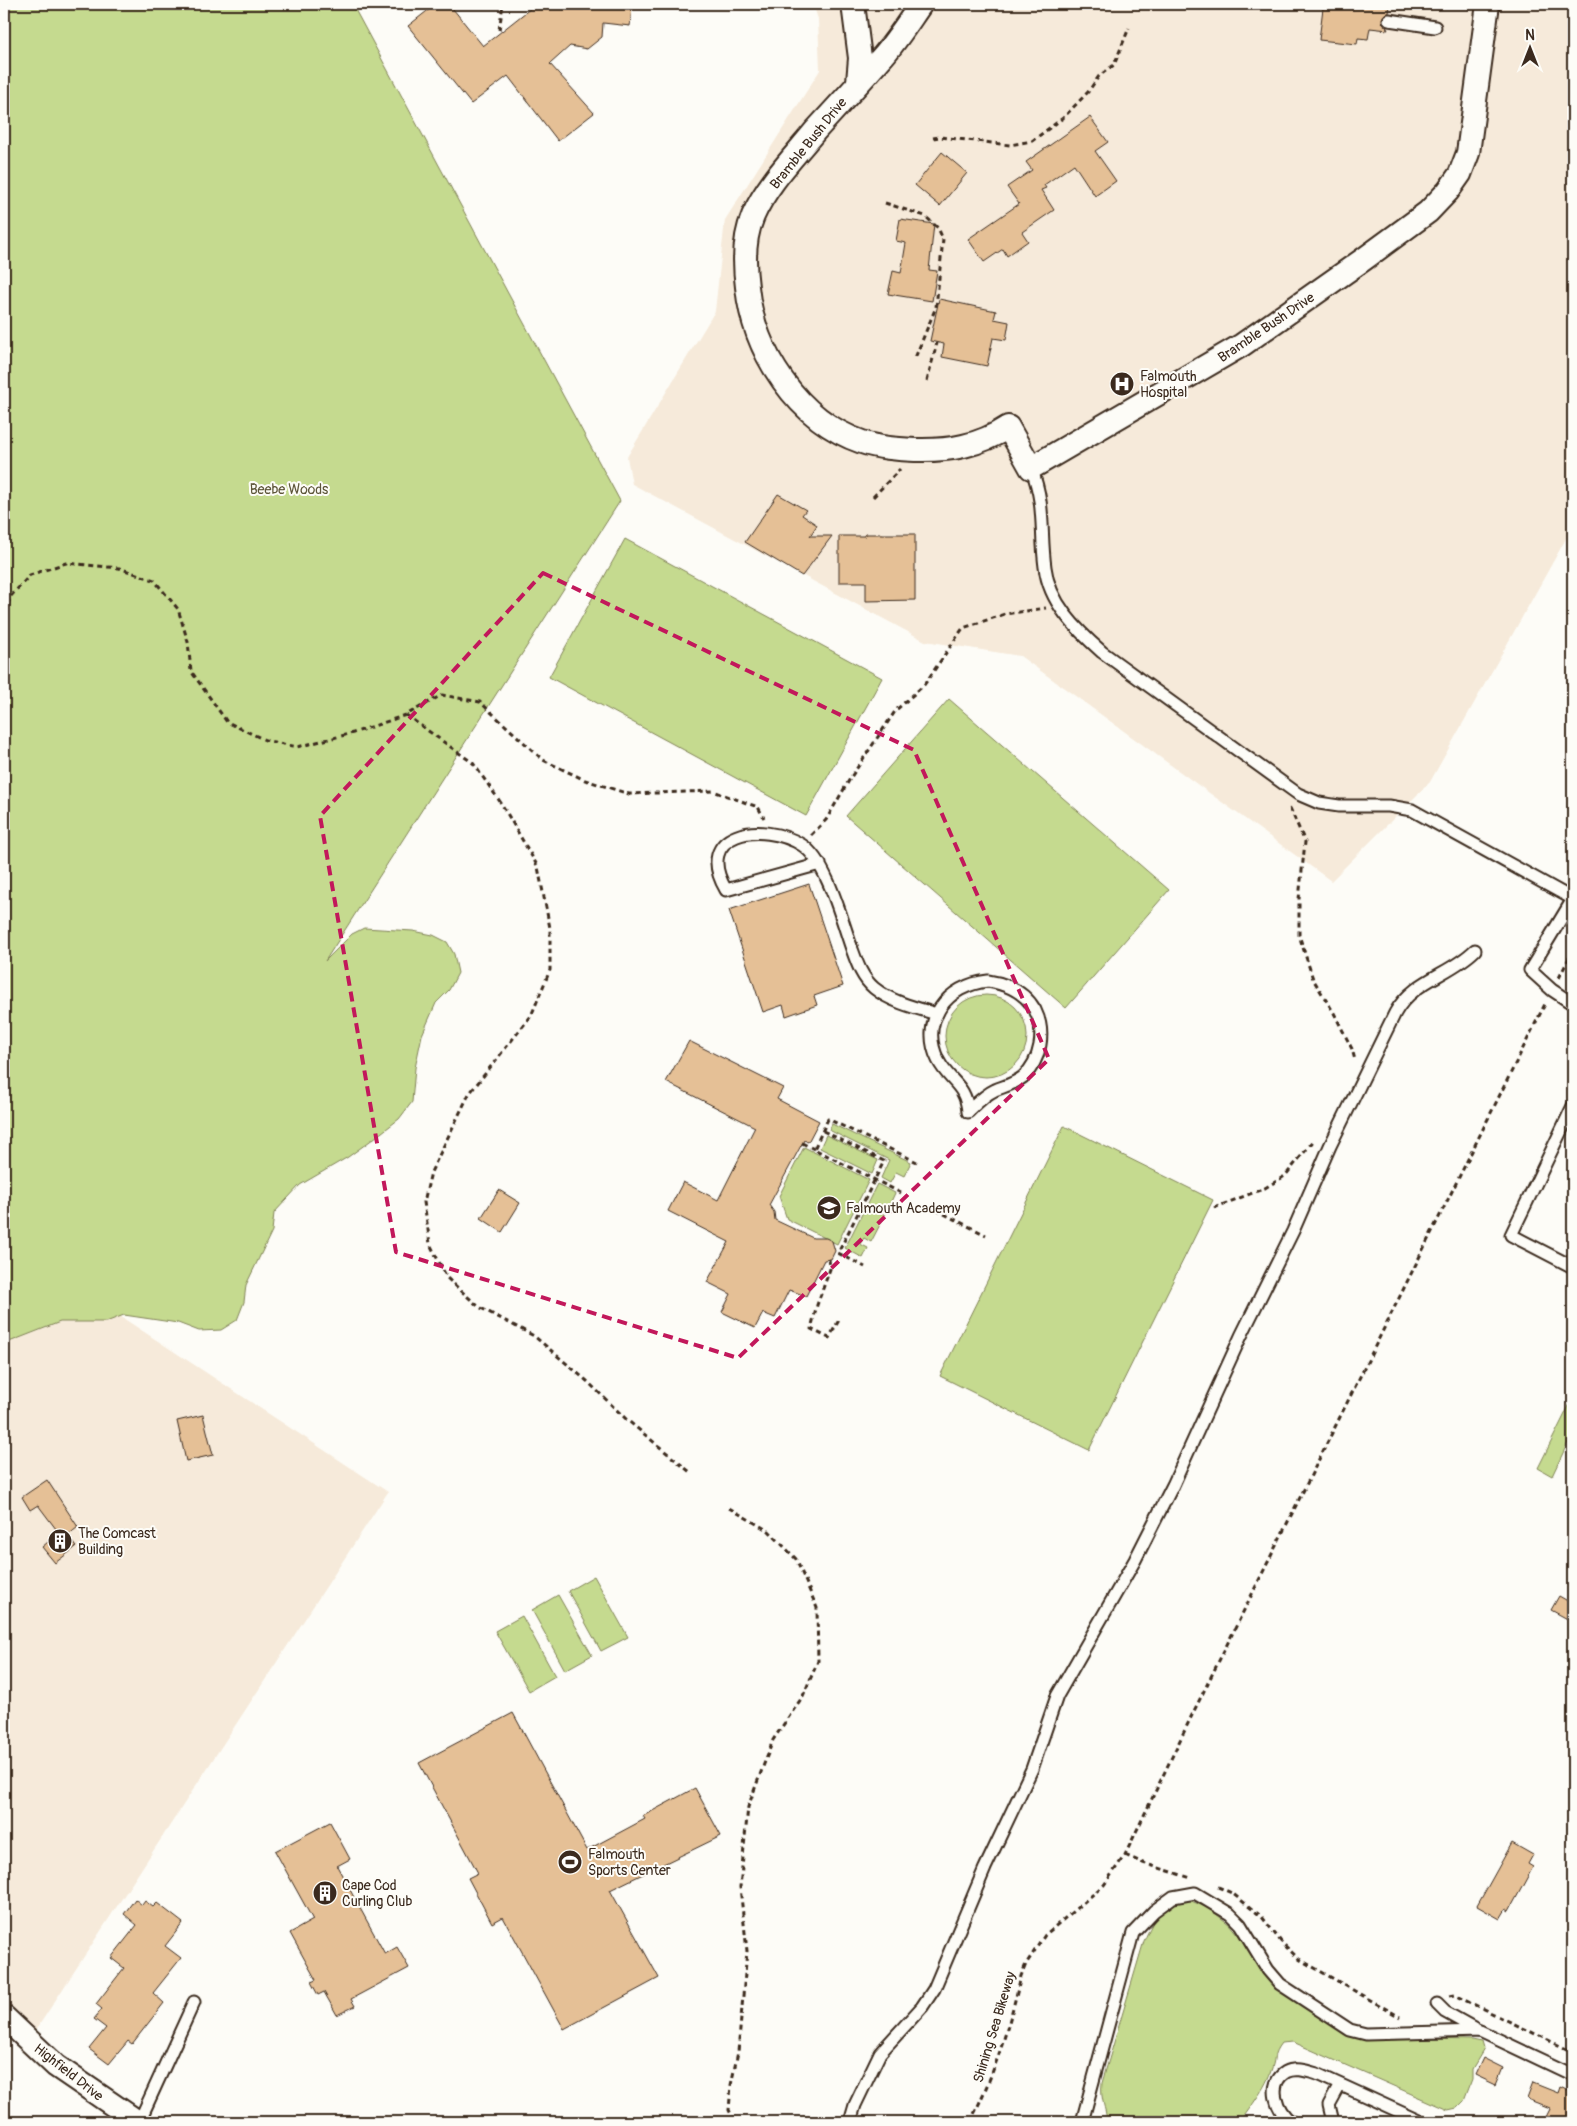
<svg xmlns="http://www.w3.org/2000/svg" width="1577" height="2126" viewBox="0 0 1577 2126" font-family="Pangolin,sans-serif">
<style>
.built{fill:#f6eada}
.green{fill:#c5da8f;stroke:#808256}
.building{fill:#e5c096;stroke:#3b2a1e}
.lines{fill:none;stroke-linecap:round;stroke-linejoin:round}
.lane-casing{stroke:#3b2a1e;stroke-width:15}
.street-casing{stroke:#3b2a1e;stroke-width:26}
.path{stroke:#3b2a1e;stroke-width:3;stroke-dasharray:5 4;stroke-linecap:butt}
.lane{stroke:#fdfcf7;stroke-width:11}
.street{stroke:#fdfcf7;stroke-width:22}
.marked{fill:none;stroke:#c2185b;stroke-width:4;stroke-dasharray:10 6;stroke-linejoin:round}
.labels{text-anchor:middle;stroke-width:4;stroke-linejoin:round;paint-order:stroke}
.street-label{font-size:14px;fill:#3b2a1e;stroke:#fdfcf7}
.poi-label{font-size:14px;fill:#3b2a1e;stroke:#fdfcf7;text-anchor:start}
.park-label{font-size:14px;fill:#5e563a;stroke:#fdfcf7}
</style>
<rect width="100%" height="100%" fill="#fdfcf7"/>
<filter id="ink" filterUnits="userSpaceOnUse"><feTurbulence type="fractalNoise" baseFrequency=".02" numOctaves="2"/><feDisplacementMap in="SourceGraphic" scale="10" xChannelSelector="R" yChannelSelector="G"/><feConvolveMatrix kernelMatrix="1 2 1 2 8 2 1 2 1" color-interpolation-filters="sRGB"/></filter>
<g filter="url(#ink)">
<g class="built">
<path d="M813 4H1573V526L1430 782 1331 881 1020 656 925 641 632 484 627 457 715 311 725 220 820 70 818 19Z"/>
<path d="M103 1305 388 1492 34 2033 4 2006V1344Z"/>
</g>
<g class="green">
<path d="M4 4H352L620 501 325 961 352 934 364 928 413 931 433 935 447 942 454 954 458 973 449 990 436 1003 422 1035 415 1068 412 1102 399 1119 377 1136 348 1157 300 1185 274 1213 272 1231 246 1285 244 1302 237 1320 221 1330 199 1331 178 1323 124 1315 106 1322H60L4 1344Z"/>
<path d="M625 539 882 678 806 816 549 677Z"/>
<path d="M949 699 1169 890 1066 1008 846 816Z"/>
<circle cx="986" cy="1036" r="41"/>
<path d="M832 1124 911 1162 904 1176 896 1172 890 1183 881 1178 889 1160 829 1130Z"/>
<path d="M1064 1126 1213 1200 1089 1450 940 1376Z"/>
<path d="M826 1135 878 1160 872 1174 820 1148Z"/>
<path d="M804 1147 869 1180 837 1244 787 1219 779 1196Z"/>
<path d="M877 1184 895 1193 888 1208 881 1205 878 1211 885 1215 871 1242 864 1238 860 1244 868 1248 863 1258 845 1248Z"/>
<path d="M1573 1398V1432L1552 1476 1538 1468Z"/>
<path d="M594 1576 628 1637 601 1651 568 1591Z"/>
<path d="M558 1595 592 1655 565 1670 532 1610Z"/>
<path d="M522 1616 555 1676 529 1691 495 1631Z"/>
<path d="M1189 1900 1208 1908 1229 1924 1253 1953 1270 1981 1373 2038 1472 2040 1482 2042 1484 2049 1472 2069V2080L1464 2101 1457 2108 1448 2110 1293 2042 1281 2043C1272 2055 1276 2056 1272 2068 1266 2088 1251 2106 1240 2122H1107C1106 2107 1100 2100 1102 2083L1144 1941C1155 1916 1161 1905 1189 1900Z"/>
</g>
<g class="building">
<path d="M436 4H449L483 46 531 8 532 4H583L632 8 630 26 603 23 602 37 587 49 570 46 550 64 594 113 558 141 508 76 471 104 408 26Z"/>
<path d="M1330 4H1390L1389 13 1384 15 1382 19 1388 30 1370 28 1368 39 1358 38 1357 44 1319 40 1323 8 1329 9Z"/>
<path d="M1090 117 1108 142 1095 151 1116 181 1095 196 1074 164 1044 185 1046 188 1041 190 1054 210 1022 232 1028 241 1007 256 1003 249 984 262 968 239 1019 204 1007 187 1032 170 1026 162Z"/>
<path d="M942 152 967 173 940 206 915 185Z"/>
<path d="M900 219 934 224 929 270 937 271 932 301 888 294 893 271 901 273 906 243 896 241Z"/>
<path d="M939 299 996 311 994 319 1009 322 1006 340 993 338 987 366 942 357 944 344 930 341Z"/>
<path d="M778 494 806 510 802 515 817 525 810 536H832L802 576 745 542Z"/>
<path d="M865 534H915V600L866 601V582H839V536H865Z"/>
<path d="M809 884 843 986 814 996 817 1005 786 1016 783 1005 763 1012 729 910Z"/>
<path d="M689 1041 783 1088 777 1099 819 1121 808 1142 804 1140 769 1205 774 1212 775 1220 813 1238H826L832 1241 835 1251 831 1259 824 1260 806 1296 789 1290 775 1318 763 1313 755 1328 722 1312 731 1294 707 1282 729 1242 668 1211 683 1182 718 1200 755 1127 666 1082Z"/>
<path d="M499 1190 520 1203 502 1232 481 1218Z"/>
<path d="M203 1415 213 1455 186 1461 177 1421Z"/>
<path d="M47 1480 78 1527 67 1536 76 1547 55 1563 42 1547 59 1533 38 1505 30 1510 22 1497Z"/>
<path d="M1559 1596 1573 1604V1622L1551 1610Z"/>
<path d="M513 1713 587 1850 645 1819 643 1816 695 1788 721 1836 610 1890 659 1978 564 2029 503 1917 492 1923 468 1878 478 1873 419 1763Z"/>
<path d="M330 1822 350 1859 337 1866 385 1954 397 1947 409 1968 351 1999 355 2006 337 2015 324 1992 318 1995 311 1982 316 1980 290 1933 313 1920 275 1851Z"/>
<path d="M1512 1843 1533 1855 1528 1864 1533 1867 1509 1911 1506 1909 1500 1919 1477 1906Z"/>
<path d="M135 1899 142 1905 145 1901 153 1907 157 1903 183 1923 165 1946 181 1958 153 1993 164 2003 132 2044 128 2041 109 2064 89 2049 106 2028 94 2019 102 2009 96 2004 124 1968 111 1958 137 1925 124 1914Z"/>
<path d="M1483 2058 1503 2068 1496 2085 1475 2075Z"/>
<path d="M1533 2083 1558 2093 1560 2087 1573 2093V2122H1560L1546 2116 1550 2108 1527 2099Z"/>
</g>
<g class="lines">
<defs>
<g id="lane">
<path d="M1389 20 1435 27"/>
<path d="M1031 468C1046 505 1040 531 1045 567 1049 603 1077 630 1102 652L1298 794 1319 803 1339 806H1389L1412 810 1573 899 1530 970 1552 990 1573 1004"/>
<path d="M820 864 726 890C692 832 762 820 802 845 827 861 842 921 852 949 857 963 862 978 874 988 891 1002 916 1008 937 1014"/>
<path d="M988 981C1007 984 1025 992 1035 1010 1046 1032 1041 1060 1023 1077 1014 1084 1005 1086 995 1090 984 1095 976 1104 968 1112 966 1084 949 1082 938 1060 919 1021 947 985 988 981Z"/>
<path d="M1573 1106 1511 1235 1573 1267"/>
<path d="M1437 2004 1445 2012 1479 2031"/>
<path d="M139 2122 194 2002"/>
<path d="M850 2122 855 2105 880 2053 922 2007 934 1989 985 1868 1032 1769 1057 1696 1135 1560 1173 1485 1241 1336 1293 1231 1330 1146 1395 1013C1413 980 1450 975 1475 950"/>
<path d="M1082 2122 1133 1933 1154 1911 1173 1897 1195 1893 1230 1914 1240 1924 1268 1970 1280 1984 1350 2030 1366 2034 1480 2031 1573 2075"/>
<path d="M1291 2122C1277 2111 1266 2084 1286 2072 1295 2067 1307 2071 1317 2074L1422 2122"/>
<path d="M1333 2122 1329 2105 1340 2085"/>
</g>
<g id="street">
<path d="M853 4 860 58 858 82"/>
<path d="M921 4C909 21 897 40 883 56 861 81 838 106 815 131 793 158 767 184 753 216 744 237 744 265 747 287 754 353 798 420 862 442 879 448 897 449 915 450 949 451 979 446 1008 427L1031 468 1242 345 1364 259 1428 212 1448 191 1460 174 1468 153 1488 4"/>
<path d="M4 2017 56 2066 138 2122"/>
</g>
</defs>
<use href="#lane" class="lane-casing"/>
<use href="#street" class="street-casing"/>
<g class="path">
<path d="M499 30 503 4"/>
<path d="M933 138 940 137 1010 145 1032 141 1063 118 1088 92 1099 76 1114 65 1129 28"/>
<path d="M885 203 925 216 938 228 943 239 936 307 915 358"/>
<path d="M927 381 937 343"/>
<path d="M873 497 900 469"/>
<path d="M4 613 11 596 30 575 66 563 119 568 154 580 178 609 188 642 191 671 227 722 265 740 297 747 353 733 406 715 442 695 480 702 543 760 585 780 629 794 713 791 758 807 764 818"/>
<path d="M406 715 473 763 501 803 538 867 550 928V970L531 1016 469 1094 431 1172 424 1202 430 1244 447 1278 479 1307 534 1336 587 1381 626 1419 690 1472"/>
<path d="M1290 808 1305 842 1299 899V935L1313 979 1334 1013 1352 1049 1355 1060"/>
<path d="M811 835 826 820 851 777 896 710 924 685 963 628 1005 614 1046 608"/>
<path d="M1559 978 1573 950"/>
<path d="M823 1131 884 1161 838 1253 865 1267"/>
<path d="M802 1143 814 1149"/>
<path d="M901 1193 814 1149 828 1119 917 1162"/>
<path d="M1214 1208 1265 1188 1285 1176 1315 1139"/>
<path d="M936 1210 986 1235"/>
<path d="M829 1259 830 1269 817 1305 811 1329 829 1338 839 1320"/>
<path d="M729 1508 769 1531 796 1559 817 1608 818 1661 803 1696 773 1740 748 1807 740 1887 747 1951 738 2052 731 2085 729 2110 735 2122"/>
<path d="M1125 1855 1143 1863 1191 1878"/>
<path d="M1218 1887 1232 1893 1262 1917 1282 1943 1299 1959 1400 2017"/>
<path d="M1449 1996 1454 1995 1573 2052"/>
<path d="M826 2122 836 2116"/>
<path d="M970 2122C994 2076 1009 2027 1021 1976L1026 1964 1045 1935 1104 1885 1125 1855 1193 1713 1546 1002"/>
</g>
<use href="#lane" class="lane"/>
<use href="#street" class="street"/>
</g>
</g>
<path class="marked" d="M543 573 914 750 1049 1059 738 1358 396 1252 320 816Z"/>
<defs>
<symbol id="hospital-disc" viewBox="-11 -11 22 22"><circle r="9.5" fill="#3b2a1e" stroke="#fdfcf7"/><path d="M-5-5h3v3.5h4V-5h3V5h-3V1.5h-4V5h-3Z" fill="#fff"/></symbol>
<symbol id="school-disc" viewBox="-11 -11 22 22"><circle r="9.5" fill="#3b2a1e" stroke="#fdfcf7"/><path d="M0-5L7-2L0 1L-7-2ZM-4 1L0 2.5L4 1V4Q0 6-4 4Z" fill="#fff"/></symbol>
<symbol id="building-disc" viewBox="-11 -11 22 22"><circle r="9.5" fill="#3b2a1e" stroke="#fdfcf7"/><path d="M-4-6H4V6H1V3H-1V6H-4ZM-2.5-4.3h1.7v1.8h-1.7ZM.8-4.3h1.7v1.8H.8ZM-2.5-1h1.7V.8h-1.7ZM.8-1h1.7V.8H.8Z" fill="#fff"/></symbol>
<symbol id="stadium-disc" viewBox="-11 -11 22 22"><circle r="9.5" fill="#3b2a1e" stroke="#fdfcf7"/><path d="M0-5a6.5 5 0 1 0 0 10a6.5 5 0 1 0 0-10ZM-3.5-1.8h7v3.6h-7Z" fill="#fff"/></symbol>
</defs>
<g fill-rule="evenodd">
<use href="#hospital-disc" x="1108" y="370" width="28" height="28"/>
<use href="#school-disc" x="815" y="1194" width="28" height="28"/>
<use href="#building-disc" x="46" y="1527" width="28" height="28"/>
<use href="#stadium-disc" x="556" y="1848" width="28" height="28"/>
<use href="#building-disc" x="311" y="1879" width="28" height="28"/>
</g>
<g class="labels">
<g class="street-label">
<text transform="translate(808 143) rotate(-51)" y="5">Bramble Bush Drive</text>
<text transform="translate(1266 327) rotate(-34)" y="5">Bramble Bush Drive</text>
<text transform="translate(994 2027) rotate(-73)" y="5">Shining Sea Bikeway</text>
<text transform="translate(69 2072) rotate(38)" y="5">Highfield Drive</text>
</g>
<g class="poi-label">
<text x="1140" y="381">Falmouth<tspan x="1140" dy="16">Hospital</tspan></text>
<text x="846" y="1213">Falmouth Academy</text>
<text x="78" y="1538">The Comcast<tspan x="78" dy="16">Building</tspan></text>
<text x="588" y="1859">Falmouth<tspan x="588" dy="16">Sports Center</tspan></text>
<text x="342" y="1890">Cape Cod<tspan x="342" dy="16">Curling Club</tspan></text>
</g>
<g class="park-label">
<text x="289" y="494">Beebe Woods</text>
</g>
</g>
<rect width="1577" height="2126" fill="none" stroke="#fdfcf7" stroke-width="20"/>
<rect x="10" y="10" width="1557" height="2106" fill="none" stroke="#3b2a1e" stroke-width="2" filter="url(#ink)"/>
<g transform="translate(1530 48)" stroke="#fdfcf7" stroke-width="4" paint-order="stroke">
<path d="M0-4L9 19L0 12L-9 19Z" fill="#3b2a1e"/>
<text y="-8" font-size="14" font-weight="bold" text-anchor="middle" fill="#3b2a1e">N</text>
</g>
</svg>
